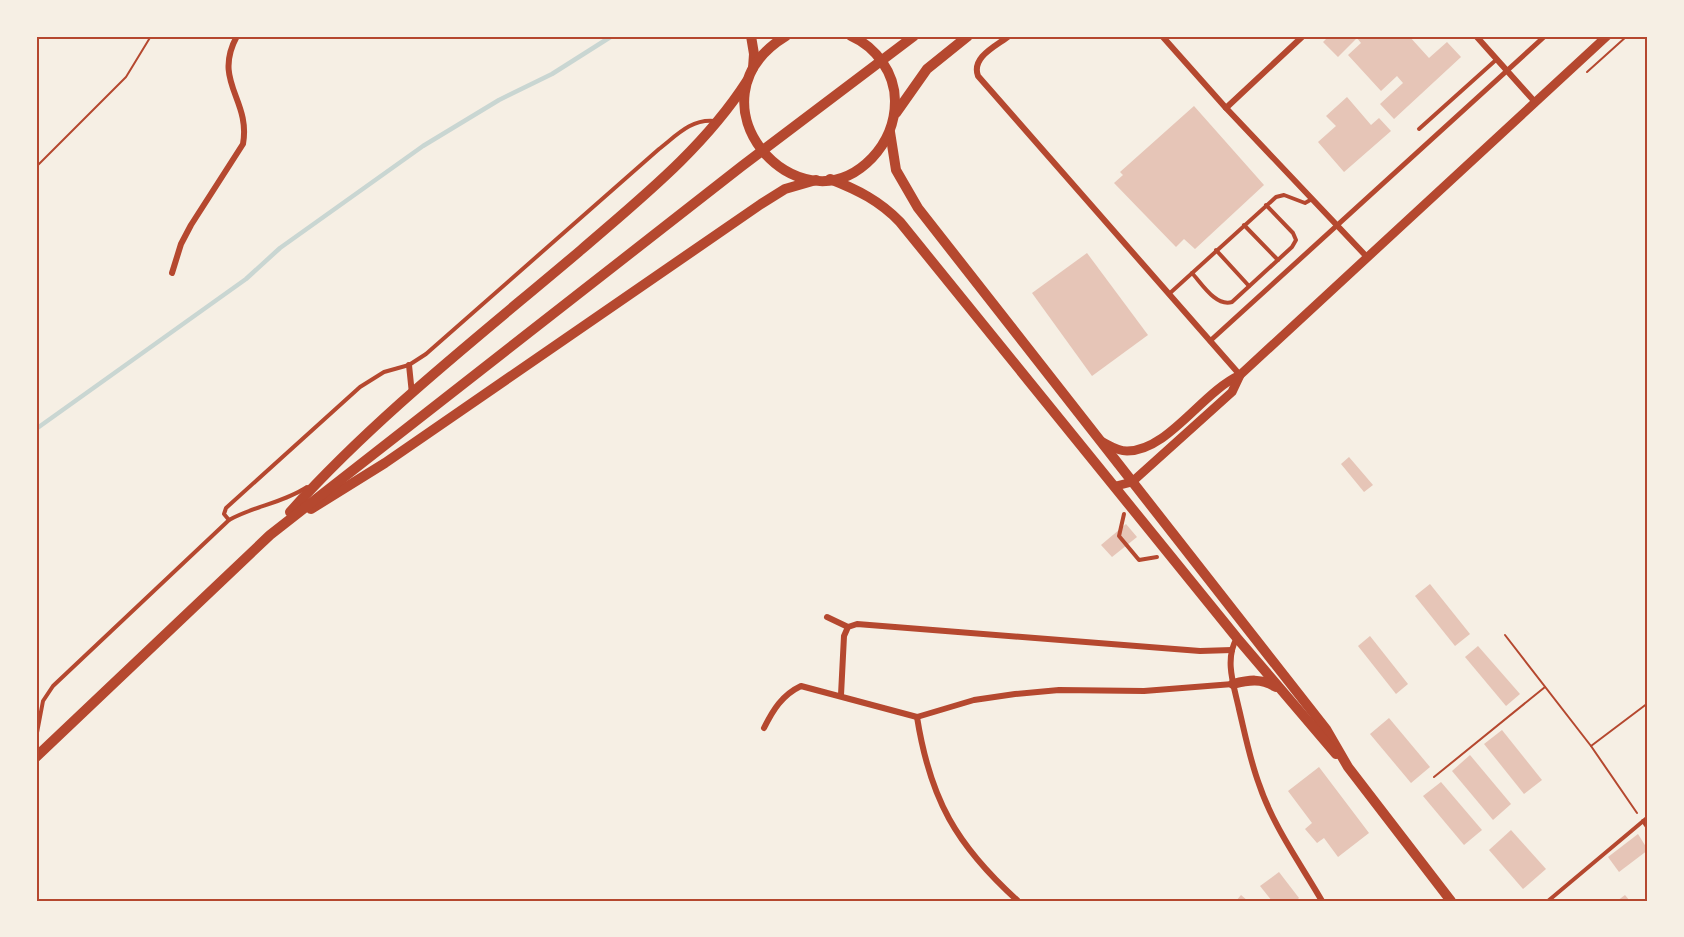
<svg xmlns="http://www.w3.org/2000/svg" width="1684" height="937" viewBox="0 0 1684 937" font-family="'PT Sans',sans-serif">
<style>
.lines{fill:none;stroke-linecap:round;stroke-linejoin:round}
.stream{stroke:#c9d6d2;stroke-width:4.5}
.building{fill:#e6c5b7}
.path{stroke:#b5482f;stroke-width:2}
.service{stroke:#b5482f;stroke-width:4}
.pedestrian{stroke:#b5482f;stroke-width:5}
.minor{stroke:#b5482f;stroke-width:6}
.tertiary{stroke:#b5482f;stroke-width:9}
.secondary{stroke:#b5482f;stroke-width:10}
.primary{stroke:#b5482f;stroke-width:10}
.neatline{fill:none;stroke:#b5482f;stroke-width:2}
</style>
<rect width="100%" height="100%" fill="#f6efe4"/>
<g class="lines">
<path class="stream" d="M36 429 246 279 280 248 423 146 499 100 552 74 612 36"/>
</g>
<g class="building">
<path d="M1329 36H1409L1429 58 1447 42 1461 57 1394 119 1380 104 1403 83 1397 76 1381 91 1348 55 1361 43 1357 38 1338 57 1323 42Z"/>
<path d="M1347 97 1371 125 1379 118 1391 131 1344 172 1318 142 1336 126 1326 116Z"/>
<path d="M1194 106 1264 185 1195 249 1184 239 1176 247 1114 183 1123 175 1120 172Z"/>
<path d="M1087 253 1148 335 1092 376 1032 293Z"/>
<path d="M1349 457 1373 485 1364 492 1341 464Z"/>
<path d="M1126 524 1137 537 1112 557 1101 545Z"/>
<path d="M1430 584 1470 634 1455 646 1415 596Z"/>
<path d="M1370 636 1408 684 1396 694 1358 646Z"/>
<path d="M1478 646 1520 694 1506 706 1465 657Z"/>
<path d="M1389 718 1430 767 1411 783 1370 734Z"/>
<path d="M1502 730 1542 780 1524 794 1484 744Z"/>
<path d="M1470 755 1511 804 1493 820 1452 771Z"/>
<path d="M1319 767 1369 833 1338 857 1324 838 1317 843 1305 829 1312 823 1288 791Z"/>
<path d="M1441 782 1482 830 1464 845 1423 796Z"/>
<path d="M1511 830 1546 869 1523 889 1489 850Z"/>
<path d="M1638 834 1648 850 1619 872 1608 857Z"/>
<path d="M1279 872 1299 898 1296 901H1272L1260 886Z"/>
<path d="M1241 895 1248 901H1236Z"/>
<path d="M1625 895 1630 901H1617Z"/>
</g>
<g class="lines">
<g class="path">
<path d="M1587 72 1627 36"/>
<path d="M36 167 126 77 151 36"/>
<path d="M1505 635 1591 746 1637 813"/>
<path d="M1591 746 1648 703"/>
<path d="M1434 777 1545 687"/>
</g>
<g class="service">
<path d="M1419 129 1497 59"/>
<path d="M1244 225 1278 260"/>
<path d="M1216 250 1249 286"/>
<path d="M1192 273C1202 284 1216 307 1232 302L1292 247 1296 240 1293 233 1266 205"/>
<path d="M1169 294 1276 197 1284 195 1305 203 1312 199"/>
<path d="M1124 514 1119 536 1139 560 1157 557"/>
<path d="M229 520 224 514 226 508 360 387 384 372 409 365 426 354 659 149C677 135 691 119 714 121"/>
<path d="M36 738 43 701 53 686 229 520C254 506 283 503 307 487"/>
<path d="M1643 821 1648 828"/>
<path d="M1548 901 1648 817"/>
</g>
<path class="pedestrian" d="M1210 341 1545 36"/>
<g class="minor">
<path d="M1009 36C996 46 971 57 978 76L1240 375"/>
<path d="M1162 36 1226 108 1367 257"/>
<path d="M1476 36 1535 102"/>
<path d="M1226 108 1303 36"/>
<path d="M172 273 181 244 191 225 243 144C251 99 212 82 237 36"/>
<path d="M409 365 412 394"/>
<path d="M827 617 848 627"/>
<path d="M1237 638C1224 659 1234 686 1239 709 1245 734 1250 760 1259 784 1273 826 1300 863 1322 901"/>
<path d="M841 695 844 636 848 627 857 624 1200 651 1232 650"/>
<path d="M917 717C930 799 956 845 1018 901"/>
<path d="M764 728C773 710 782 695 801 686L917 717 974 700 1015 694 1059 690 1144 691 1233 684"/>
</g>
<g class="tertiary">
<path d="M1101 441C1109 445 1117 451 1127 451 1168 451 1202 392 1240 375L1607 36"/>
<path d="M1116 486 1132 482 1232 392 1240 375"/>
</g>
<g class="secondary">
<path d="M751 36 754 54 753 68"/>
<path d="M890 132 896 170 918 208 1326 729 1348 767 1451 901"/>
<path d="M830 179C858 190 880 201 900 222L1237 638 1336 754"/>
<path d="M1233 684C1249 680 1261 678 1276 687"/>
</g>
<g class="primary">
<path d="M786 36C681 100 798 235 872 158 887 142 895 124 895 101 895 73 876 47 851 36"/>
<path d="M896 113 927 69 968 36"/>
<path d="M311 509 385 463 761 204 785 189 816 180"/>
<path d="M290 512C377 415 482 334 581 250 641 198 704 148 747 81"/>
<path d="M36 757 270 535 742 166 914 36"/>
</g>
</g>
<rect width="1684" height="937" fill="none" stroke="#f6efe4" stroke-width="75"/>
<rect x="38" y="38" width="1608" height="862" class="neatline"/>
</svg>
